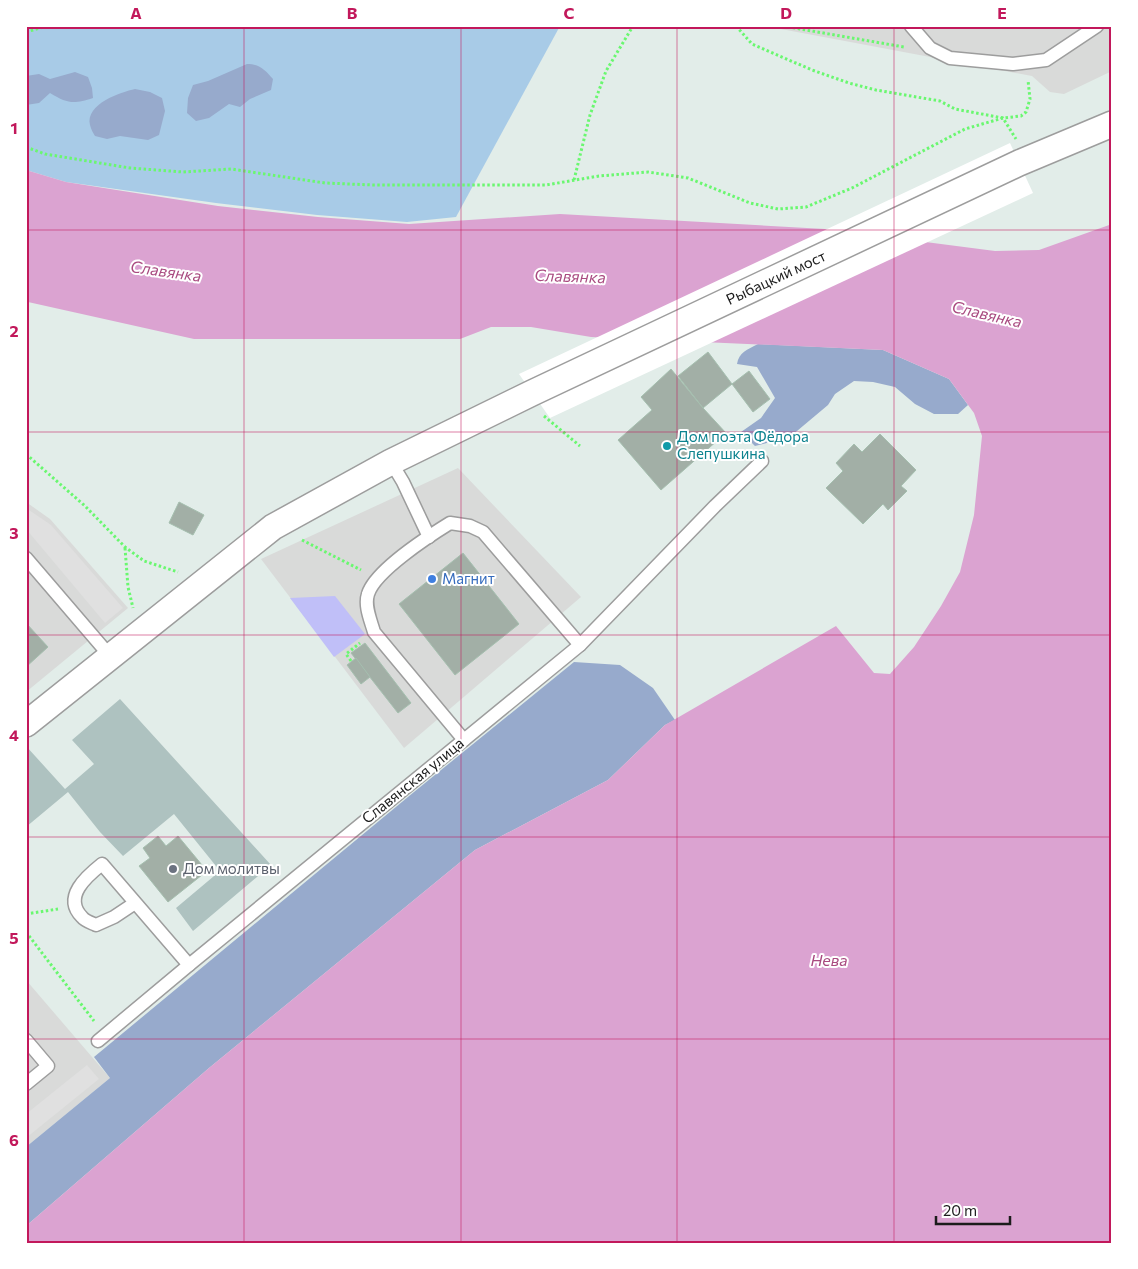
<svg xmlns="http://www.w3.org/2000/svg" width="1138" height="1269" viewBox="0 0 1138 1269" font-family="Commissioner,sans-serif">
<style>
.residential{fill:#d9dad9}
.construction{fill:#aec2c0}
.grass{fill:#a8cbe7}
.forest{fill:#97aacc}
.park{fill:#c0bff8}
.parking{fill:#e0e0e0}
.water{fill:#dba3d1}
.pier{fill:#fff}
.building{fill:#a2afa6;stroke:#a5bfaf}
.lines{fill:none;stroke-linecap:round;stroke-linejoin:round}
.service-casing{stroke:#9d9d9d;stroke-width:15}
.minor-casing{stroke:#9d9d9d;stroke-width:28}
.path{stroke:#6af770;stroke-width:3;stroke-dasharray:2.5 2.5;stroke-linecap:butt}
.service{stroke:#fff;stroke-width:12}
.minor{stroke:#fff;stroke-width:25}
.grid{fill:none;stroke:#c2185b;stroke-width:1;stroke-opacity:0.55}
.culture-dot{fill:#0f9aa8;stroke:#fff;stroke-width:2}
.shop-dot{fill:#3f7fe0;stroke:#fff;stroke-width:2}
.worship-dot{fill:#6b7280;stroke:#fff;stroke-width:2}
.labels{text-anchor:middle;stroke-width:4;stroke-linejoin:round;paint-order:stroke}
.street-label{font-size:15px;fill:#1c1c1c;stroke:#fff}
.culture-label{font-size:15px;fill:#0d838f;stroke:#fff;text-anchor:start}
.shop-label{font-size:15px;fill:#366cbe;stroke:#fff;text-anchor:start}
.worship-label{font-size:15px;fill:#5b616d;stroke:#fff;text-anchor:start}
.water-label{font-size:16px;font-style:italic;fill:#a94b80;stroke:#fff}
.neatline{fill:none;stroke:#c2185b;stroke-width:2}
.grid-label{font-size:16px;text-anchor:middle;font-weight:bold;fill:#c2185b}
</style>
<rect width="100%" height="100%" fill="#e2ede9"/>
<g class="residential">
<path d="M765 26H1112V71L1064 94 1050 92 1032 76Z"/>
<path d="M458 468 581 597 404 748 261 559Z"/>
<path d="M26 502 50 519 128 608 26 692Z"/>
<path d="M26 980 110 1078 26 1147Z"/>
</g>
<path class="construction" d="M120 699 271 865 193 931 176 908 220 871 174 814 123 856 100 832 68 792 26 827V746L65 789 94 764 72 740Z"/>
<path class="grass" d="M26 26H560L456 217 407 222 317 215 216 203 66 182 26 170Z"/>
<g class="forest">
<path d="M247 64C260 64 265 70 273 79L271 90 250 99 240 107 229 104 209 118 196 121 187 113 188 98 193 85 208 81Z"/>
<path d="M75 72 88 77 92 88 93 98C74 104 68 104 50 93L39 103 26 105V76L39 74 50 79Z"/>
<path d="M135 89 150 92 162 98 165 111 159 135 148 140 120 136 107 139 95 136C93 133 91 129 90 125 85 104 121 92 135 89Z"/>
<path d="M758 344 883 350 949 379 968 405 958 414H934L915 404 895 387 873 382 854 381 835 394 828 405 797 431 786 438 755 446 741 432 761 418 775 398 757 367 737 364C739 352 747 350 758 344Z"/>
<path d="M574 662 620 665 653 688 675 720 665 725 608 780 475 850 209 1068 26 1226V1147L110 1078 94 1057 414 792Z"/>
</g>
<path class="park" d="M335 596 365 634 334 657 290 598Z"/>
<g class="parking">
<path d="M29 510 51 525 123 608 105 623 26 529V513Z"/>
<path d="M87 1065 99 1079 26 1138V1114Z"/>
</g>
<path class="water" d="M26 170 66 182 218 206 318 217 409 224 560 214 825 229 995 251 1039 250 1112 224V1243H26V1226L209 1068 475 850 608 780 665 725 836 626 874 673 890 674 914 647 941 606 960 572 974 515 982 436 974 413 949 379 883 350 591 337 531 327H491L460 339H194L28 302 26 301Z"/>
<path class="pier" d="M1010 143 1033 193 550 418 519 374Z"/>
<g class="building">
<path d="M708 352 732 384 703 408 678 376Z"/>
<path d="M671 369 703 408 726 433 661 490 618 440 652 410 641 397Z"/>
<path d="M749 371 770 399 753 412 732 384Z"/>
<path d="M880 434 916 470 901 486 907 491 888 510 883 504 863 524 826 488 843 471 836 463 854 444 862 452Z"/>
<path d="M179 502 204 515 193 535 169 523Z"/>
<path d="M463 553 519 624 455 675 399 604Z"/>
<path d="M26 623 48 647 26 667Z"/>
<path d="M365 643 411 703 398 713 351 653Z"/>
<path d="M356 658 370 677 361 684 347 665Z"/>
<path d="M158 836 166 846 178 836 207 871 168 902 139 866 150 858 143 848Z"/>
</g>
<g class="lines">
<defs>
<g id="service">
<path d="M911 26 930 48 950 58 1013 64 1046 60 1097 26"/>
<path d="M391 462 403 482 429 537"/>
<path d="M26 558 110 656"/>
<path d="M464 740 374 632C371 621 364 606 368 594 375 571 429 536 450 523L470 526 483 532 580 645"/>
<path d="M135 903 114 917 96 925C92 923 85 921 82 917 62 897 87 876 102 864L189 965"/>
<path d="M26 1040 48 1066 26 1084"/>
<path d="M98 1041 189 965 580 645 715 506 762 461"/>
</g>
<path id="minor" d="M26 724 273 527 391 462 532 393 1019 163 1112 124"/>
</defs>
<use href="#service" class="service-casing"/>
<use href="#minor" class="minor-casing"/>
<g class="path">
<path d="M736 26 752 44 812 70 849 83 876 90 940 101 955 109 1003 118 1016 139"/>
<path d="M783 26 904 47"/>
<path d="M26 32 47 26"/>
<path d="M26 147 45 154 130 168 183 172 231 169 325 183 373 185H546L599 176 648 172 688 178 750 203 778 209 806 207 852 188 965 129 1003 118 1021 116 1026 112 1030 99 1028 80"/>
<path d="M574 180 590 115 606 71 633 26"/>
<path d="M544 416 580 446"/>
<path d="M26 454 85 506 125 547 144 561 178 572"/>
<path d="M302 540 361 570"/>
<path d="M125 548 128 587 133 608"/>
<path d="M351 661 346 654 360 643"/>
<path d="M26 914 58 909"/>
<path d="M26 932 94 1021"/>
</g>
<use href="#service" class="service"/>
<use href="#minor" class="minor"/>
</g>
<path class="grid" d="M244 26V1243M461 26V1243M677 26V1243M894 26V1243M26 230H1112M26 432H1112M26 635H1112M26 837H1112M26 1039H1112"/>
<circle class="culture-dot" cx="667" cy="446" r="5"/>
<circle class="shop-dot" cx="432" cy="579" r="5"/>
<circle class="worship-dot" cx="173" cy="869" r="5"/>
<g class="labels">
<g class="street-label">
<text transform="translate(776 278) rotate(-25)" y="5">Рыбацкий мост</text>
<text transform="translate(413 781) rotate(-39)" y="5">Славянская улица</text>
</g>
<g class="culture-label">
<text x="677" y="442">Дом поэта Фёдора<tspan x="677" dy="17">Слепушкина</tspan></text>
</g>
<g class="shop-label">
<text x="442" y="584">Магнит</text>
</g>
<g class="worship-label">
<text x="183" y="874">Дом молитвы</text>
</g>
<g class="water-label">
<text transform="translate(166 271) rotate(8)" y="6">Славянка</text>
<text transform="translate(570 276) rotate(2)" y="6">Славянка</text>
<text transform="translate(987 314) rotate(13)" y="6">Славянка</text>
<text x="829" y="966">Нева</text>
</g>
</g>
<rect width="1138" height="1269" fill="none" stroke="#ffffff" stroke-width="55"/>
<path d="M936 1216v8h74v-8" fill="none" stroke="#1c1c1c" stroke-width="2.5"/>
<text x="943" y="1216" font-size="15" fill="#1c1c1c" stroke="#ffffff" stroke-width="4" paint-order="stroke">20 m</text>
<rect x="28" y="28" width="1082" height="1214" class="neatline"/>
<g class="grid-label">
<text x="136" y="19">A</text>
<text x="352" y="19">B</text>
<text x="569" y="19">C</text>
<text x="786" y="19">D</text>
<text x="1002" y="19">E</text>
<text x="14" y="134">1</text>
<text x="14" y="337">2</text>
<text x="14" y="539">3</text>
<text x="14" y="741">4</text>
<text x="14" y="944">5</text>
<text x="14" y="1146">6</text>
</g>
</svg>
